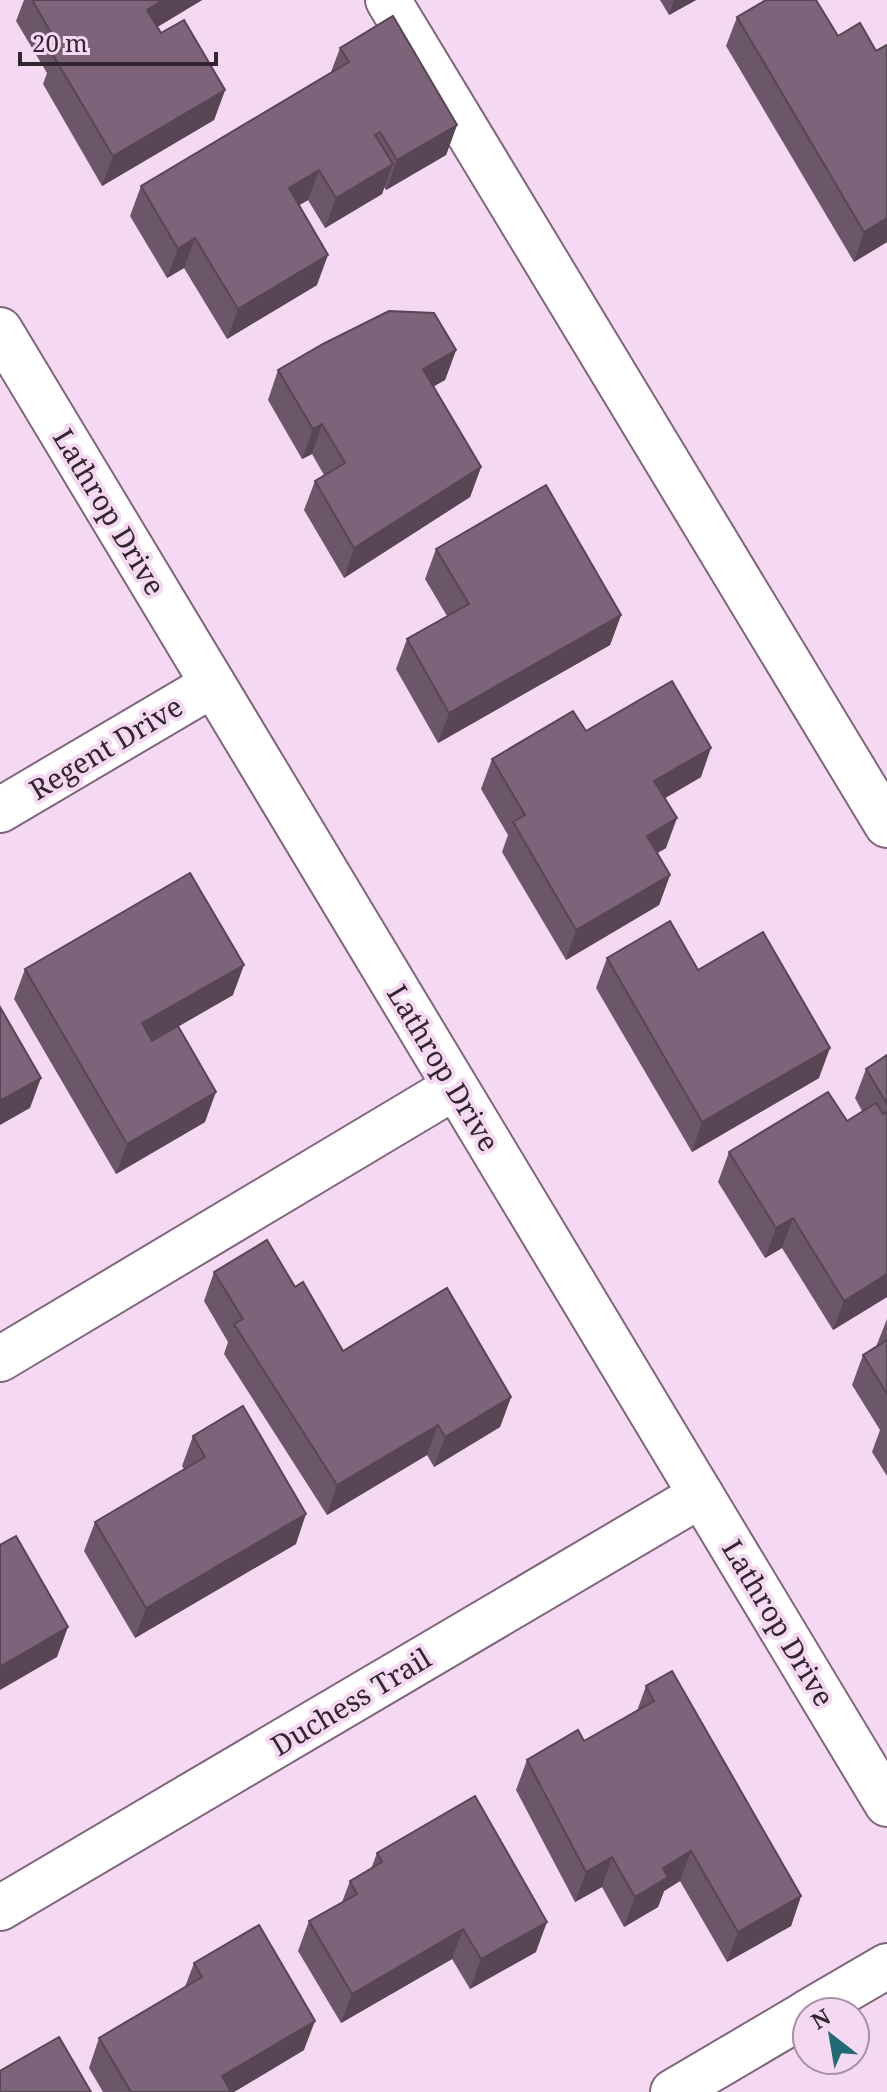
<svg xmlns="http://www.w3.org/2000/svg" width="887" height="2092" viewBox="0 0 887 2092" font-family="'Noto Serif',serif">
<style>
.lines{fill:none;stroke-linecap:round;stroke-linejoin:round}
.minor-casing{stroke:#7f667c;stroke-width:48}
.minor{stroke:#fff;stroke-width:44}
.wall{fill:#6c5669}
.shaded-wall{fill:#584655}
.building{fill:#7d647a;stroke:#584655;stroke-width:2}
.labels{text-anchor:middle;stroke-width:8;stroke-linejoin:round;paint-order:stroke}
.street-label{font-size:28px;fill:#312630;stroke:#f5d8f1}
</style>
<rect width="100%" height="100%" fill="#f5d8f1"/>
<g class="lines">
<defs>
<g id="minor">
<path d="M388 0 887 825"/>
<path d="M0 330 887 1804"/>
<path d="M0 810 212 685"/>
<path d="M0 1359 455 1087"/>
<path d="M0 1908 701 1495"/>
<path d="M808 2012 887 1966"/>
<path d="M673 2092 807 2013"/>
</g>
</defs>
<use href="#minor" class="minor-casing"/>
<use href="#minor" class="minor"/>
</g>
<g class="wall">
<path d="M24 0H202L157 27 161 33 225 90 214 120 102 186 43 84 47 73 16 21Z"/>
<path d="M660 0H696L669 15Z"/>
<path d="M737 17 887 242 854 262 726 46Z"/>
<path d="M340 48 457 125 446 155 386 190 384 187 382 194 325 228 308 200 299 205 317 285 227 339 184 268 167 278 130 216 141 186 331 72Z"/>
<path d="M456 350 445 380 433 386 481 467 470 497 344 578 304 510 315 481 324 475 312 454 302 459 268 400 278 370Z"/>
<path d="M436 549 621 615 610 645 438 743 396 669 407 639 447 616 425 579Z"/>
<path d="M586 731 701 777 665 798 666 848 657 853 670 875 659 905 566 960 502 852 508 835 481 789 492 759Z"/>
<path d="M607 958 698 970 819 1078 692 1152 596 988Z"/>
<path d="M25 969 233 995 179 1026 205 1122 116 1174 14 999Z"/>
<path d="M887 1055V1297L833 1330 782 1248 765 1258 718 1182 729 1152 847 1121 862 1111 855 1098 866 1069Z"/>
<path d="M214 1272 295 1287 343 1351 511 1397 500 1427 434 1467 427 1455 327 1515 224 1354 228 1342 204 1301Z"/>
<path d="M887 1319V1476L872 1452 880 1430 852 1385 863 1355 876 1347Z"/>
<path d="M193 1436 296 1544 135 1638 84 1551 95 1522 184 1469 182 1466Z"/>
<path d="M646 1686 801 1896 791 1926 727 1962 680 1881 664 1891 658 1907 624 1927 602 1887 575 1902 516 1790 527 1760 584 1741 637 1711Z"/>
<path d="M377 1853 536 1952 470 1989 452 1959 341 2023 298 1951 309 1921 342 1902 350 1881 371 1869Z"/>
<path d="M194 1963 304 2050 234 2092H103L89 2068 99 2038 185 1987Z"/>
</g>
<g class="shaded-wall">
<path d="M163 0H202L136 40 147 10Z"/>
<path d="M674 0H696L669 15Z"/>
<path d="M225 90 214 120 102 186 113 156Z"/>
<path d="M457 125 446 155 386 190 397 160Z"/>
<path d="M393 164 382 194 325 228 336 198Z"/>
<path d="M319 170 308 200 278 218 289 188Z"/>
<path d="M887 218V242L854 262 864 232Z"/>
<path d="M195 238 184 268 167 278 178 249Z"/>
<path d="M328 255 317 285 227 339 238 309Z"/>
<path d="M456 350 445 380 412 399 423 369Z"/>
<path d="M322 424 312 454 302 459 313 429Z"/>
<path d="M481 467 470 497 344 578 354 548Z"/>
<path d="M621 615 610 645 438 743 449 713Z"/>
<path d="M711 748 701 777 643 811 654 781Z"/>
<path d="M677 818 666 848 636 866 647 836Z"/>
<path d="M670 875 659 905 566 960 576 930Z"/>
<path d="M244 965 233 995 132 1053 142 1023Z"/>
<path d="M830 1048 819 1078 692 1152 702 1122Z"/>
<path d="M41 1078 30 1108 0 1125V1101Z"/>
<path d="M216 1092 205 1122 116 1174 127 1144Z"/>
<path d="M793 1218 782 1248 765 1258 776 1228Z"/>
<path d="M887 1274V1297L833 1330 844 1301Z"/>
<path d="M511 1397 500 1427 434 1467 445 1437Z"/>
<path d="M438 1425 427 1455 327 1515 337 1485Z"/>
<path d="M306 1514 296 1544 135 1638 146 1608Z"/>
<path d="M68 1627 57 1657 0 1690V1667Z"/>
<path d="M691 1851 680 1881 664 1891 658 1907 624 1927 635 1897 663 1868Z"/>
<path d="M612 1857 602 1887 575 1902 586 1872Z"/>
<path d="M801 1896 791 1926 727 1962 738 1932Z"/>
<path d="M547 1922 536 1952 470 1989 481 1959Z"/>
<path d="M463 1929 452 1959 341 2023 352 1994Z"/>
<path d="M315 2021 304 2050 234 2092H216L222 2076Z"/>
</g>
<g class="building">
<path d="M32 0H163L147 10 161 33 184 20 225 90 113 156 53 55 61 50Z"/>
<path d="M766 0H816L838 36 860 23 876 51 887 45V218L864 232 737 17Z"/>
<path d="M393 16 457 125 397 160 380 132 375 135 393 164 336 198 319 170 289 188 328 255 238 309 195 238 178 249 141 186 349 62 340 48Z"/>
<path d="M389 311 434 313 456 350 423 369 481 467 354 548 315 481 345 463 322 424 313 429 278 370 323 344Z"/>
<path d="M546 485 621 615 449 713 407 639 469 604 436 549Z"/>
<path d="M672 681 711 748 654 781 677 818 647 836 670 875 576 930 513 822 525 815 492 759 573 711 586 731Z"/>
<path d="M190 873 244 965 142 1023 152 1041 178 1026 216 1092 127 1144 25 969Z"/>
<path d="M670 921 698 970 763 932 830 1048 702 1122 607 958Z"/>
<path d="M0 1007 41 1078 0 1101Z"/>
<path d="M887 1055V1104L866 1069Z"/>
<path d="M828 1092 847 1121 876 1103 883 1114 887 1112V1274L844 1301 793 1218 776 1228 729 1152Z"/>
<path d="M267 1240 295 1287 303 1282 343 1351 447 1288 511 1397 445 1437 438 1425 337 1485 234 1324 243 1319 214 1272Z"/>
<path d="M887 1340V1394L863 1355Z"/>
<path d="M243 1406 306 1514 146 1608 95 1522 205 1457 193 1436Z"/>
<path d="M16 1536 68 1627 0 1667V1545Z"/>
<path d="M672 1671 801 1896 738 1932 691 1851 663 1868 668 1877 635 1897 612 1857 586 1872 527 1760 578 1730 584 1741 654 1701 646 1686Z"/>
<path d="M475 1796 547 1922 481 1959 463 1929 352 1994 309 1921 357 1894 350 1881 382 1862 377 1853Z"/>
<path d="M259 1925 315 2021 222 2076 231 2092H131L99 2038 202 1977 194 1963Z"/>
<path d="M59 2037 91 2092H0V2071Z"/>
</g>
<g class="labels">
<g class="street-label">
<text transform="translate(109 512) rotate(59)" y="10">Lathrop Drive</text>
<text transform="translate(106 748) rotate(-31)" y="10">Regent Drive</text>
<text transform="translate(443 1068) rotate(59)" y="10">Lathrop Drive</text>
<text transform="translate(778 1623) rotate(59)" y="10">Lathrop Drive</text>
<text transform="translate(351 1702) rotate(-31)" y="10">Duchess Trail</text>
</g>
</g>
<g transform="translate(831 2036) rotate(329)"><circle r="38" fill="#f5d8f1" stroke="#a791a4" stroke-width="2"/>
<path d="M0-6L14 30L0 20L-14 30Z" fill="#216b75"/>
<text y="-12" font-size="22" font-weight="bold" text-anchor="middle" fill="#312630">N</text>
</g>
<path d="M20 52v12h196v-12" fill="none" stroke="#312630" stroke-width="4"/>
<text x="32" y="52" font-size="24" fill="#312630" stroke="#f5d8f1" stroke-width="6" paint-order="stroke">20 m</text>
</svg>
